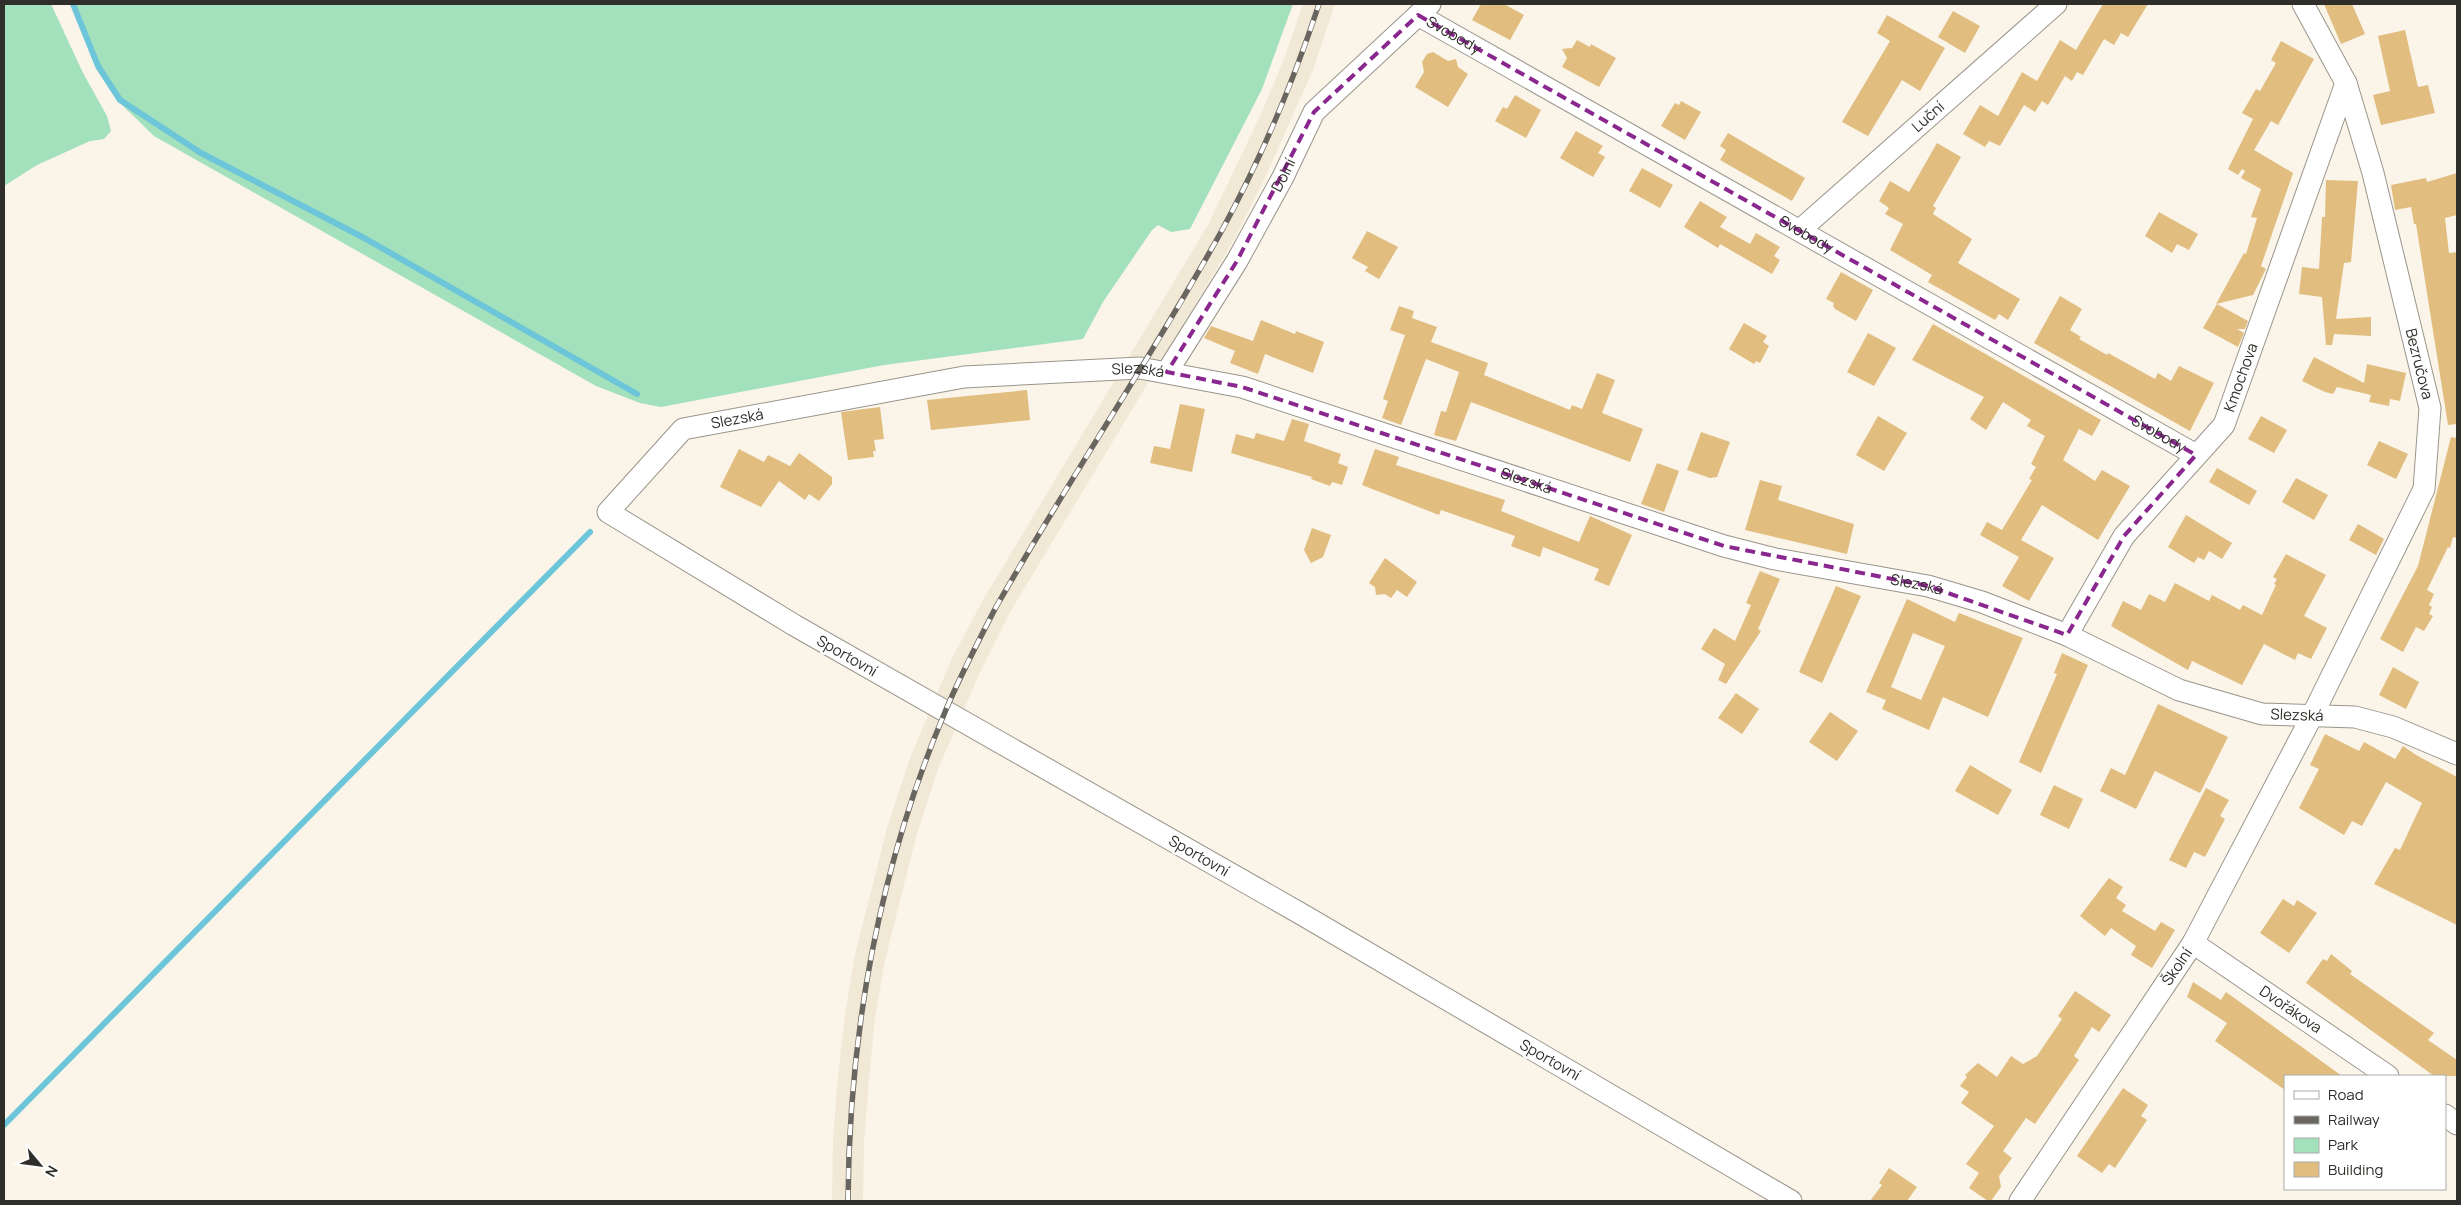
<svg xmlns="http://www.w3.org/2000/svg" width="2461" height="1205" viewBox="0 0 2461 1205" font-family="Manrope,sans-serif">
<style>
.built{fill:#f2e8d6}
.green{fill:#a3e0bc}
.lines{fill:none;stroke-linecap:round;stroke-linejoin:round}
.stream{stroke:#6cc5d9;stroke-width:6}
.building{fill:#e1be80;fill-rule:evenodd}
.minor-casing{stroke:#9a958b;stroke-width:23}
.minor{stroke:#fff;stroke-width:21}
.rail-casing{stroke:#696660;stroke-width:5.5}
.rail{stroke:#fff;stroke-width:4;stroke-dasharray:11;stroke-linecap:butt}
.marked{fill:none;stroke:#8a278f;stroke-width:4;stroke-dasharray:10 6;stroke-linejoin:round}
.labels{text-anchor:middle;stroke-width:5;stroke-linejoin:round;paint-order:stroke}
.street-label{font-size:15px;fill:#302e2a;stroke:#fff}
</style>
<rect width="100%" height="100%" fill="#faf4e9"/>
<path class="built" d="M1303 4H1335L1313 70 1264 180 1234 240 1009 614 980 672 938 769 916 837 885 960 875 1018 869 1079 864 1142 863 1201H832L833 1140 838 1076 845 1014 855 955 887 828 910 758 952 658 983 600 1208 225 1261 114 1284 59Z"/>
<g class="green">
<path d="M4 4H51L83 73 107 116 111 131 104 139 90 141 37 165 4 186Z"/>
<path d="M71 4H1293L1262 89 1190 229 1171 232 1158 225 1152 230 1103 302 1083 339 884 365 661 407 640 403 596 386 154 136 117 100 99 68Z"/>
</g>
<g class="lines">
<g class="stream">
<path d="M73 4 98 66 120 100 201 153 366 239 637 394"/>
<path d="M4 1125 590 532"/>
</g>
</g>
<g class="building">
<path d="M1481 4H1504L1524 15 1510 40 1472 20Z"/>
<path d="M2103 4H2148L2128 37 2121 33 2114 45 2104 39 2083 75 2077 72 2072 81 2065 76 2048 105 2042 101 2035 112 2024 105 2000 146 1989 141 1985 147 1963 134 1980 105 1998 116 2022 72 2037 81 2060 40 2076 50Z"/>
<path d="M2324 4H2352L2365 34 2341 44Z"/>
<path d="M1953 11 1980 26 1965 53 1938 37Z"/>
<path d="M1887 15 1945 48 1920 91 1902 80 1868 136 1842 122 1890 41 1877 33Z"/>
<path d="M2405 30 2418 87 2428 85 2435 113 2381 125 2373 95 2390 91 2378 36Z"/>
<path d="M1577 40 1590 47 1591 44 1616 58 1599 87 1562 67 1567 58 1562 49 1572 48Z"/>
<path d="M2281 41 2314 59 2278 125 2271 121 2254 150 2293 173 2261 266 2266 269 2253 295 2216 304 2244 253 2246 254 2257 218 2251 217 2261 189 2241 178 2245 171 2242 169 2238 175 2228 169 2253 119 2242 113 2256 89 2260 91 2276 63 2271 60Z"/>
<path d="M1433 52 1448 61 1456 59 1458 67 1468 74 1448 107 1415 87 1424 72 1422 62 1427 54Z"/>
<path d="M1515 95 1541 110 1526 138 1495 121 1503 107 1507 109Z"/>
<path d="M1681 101 1701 112 1685 140 1661 126 1675 103 1679 105Z"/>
<path d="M1576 131 1603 146 1598 153 1605 157 1593 177 1560 158Z"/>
<path d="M1728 133 1805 178 1792 201 1720 160 1726 150 1720 146Z"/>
<path d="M1937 143 1961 157 1933 206 1936 208 1933 214 1972 239 1958 263 2020 299 2008 320 1999 314 1995 320 1928 282 1932 275 1890 250 1903 224 1885 214 1889 208 1879 201 1890 181 1909 192Z"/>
<path d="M1642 168 1673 185 1660 208 1629 191Z"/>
<path d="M2457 173V215L2445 218 2449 253 2457 252V424L2448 425 2416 224H2414L2411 207 2395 210 2391 185 2426 178 2427 182Z"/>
<path d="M2326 180 2358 181 2351 262 2344 263 2336 319 2371 317V336L2334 334 2332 345H2326L2322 297 2299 294 2302 267 2319 269 2322 217H2325Z"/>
<path d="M1700 201 1727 217 1720 227 1750 244 1756 233 1780 247 1774 256 1780 260 1772 274 1720 244 1718 248 1684 227Z"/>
<path d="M2159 212 2198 234 2189 250 2177 244 2172 253 2145 236Z"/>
<path d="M1367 231 1398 247 1379 279 1365 271 1368 267 1352 258Z"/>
<path d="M1841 272 1873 290 1856 321 1835 309 1833 306 1834 303 1826 299Z"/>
<path d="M2060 296 2082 309 2070 330 2081 337 2079 339 2107 355 2108 353 2155 379 2158 373 2171 381 2179 366 2214 383 2190 431 2034 343Z"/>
<path d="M2217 304 2248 321 2245 329H2237L2244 333 2238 347 2203 328Z"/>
<path d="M1399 306 1414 311 1412 318 1437 327 1431 342 1488 363 1484 375 1570 410 1572 405 1582 409 1597 373 1615 380 1602 413 1643 429 1630 462 1471 402 1456 441 1434 435 1441 411 1446 412 1459 372 1426 359 1401 425 1382 418 1388 401 1383 399 1405 335 1390 330Z"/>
<path d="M1261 320 1295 334 1296 331 1324 342 1313 373 1265 354 1258 374 1230 363 1235 351 1204 338 1211 326 1253 341Z"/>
<path d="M1744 323 1767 336 1763 342 1769 346 1760 363 1756 361 1754 364 1729 349Z"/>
<path d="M1933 324 2101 420 2092 436 2079 429 2063 460 2095 481 2102 470 2130 486 2098 540 2042 505 2021 540 2054 558 2029 601 2002 586 2019 557 1980 535 1987 522 2002 530 2032 480 2029 479 2036 467 2031 464 2045 436 2027 426 2031 420 2003 402 1986 430 1970 419 1984 397 1912 360Z"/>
<path d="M1868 333 1896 348 1874 386 1847 372Z"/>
<path d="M2314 357 2364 383 2367 364 2406 373 2400 401 2390 399 2389 406 2369 402 2371 395 2337 387 2333 394 2325 392 2302 381Z"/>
<path d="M1027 390 1030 420 931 430 927 400Z"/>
<path d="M1180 404 1205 409 1192 472 1150 463 1154 446 1170 449Z"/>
<path d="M880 407 884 439 874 440 876 451H873L874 457 848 460 841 412Z"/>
<path d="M1878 416 1907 433 1884 471 1856 455Z"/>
<path d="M2261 416 2287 430 2274 453 2248 439Z"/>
<path d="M1292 419 1309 424 1304 441 1341 454 1338 463 1348 467 1342 485 1332 482 1330 486 1311 479 1312 477 1231 453 1236 434 1254 439 1256 433 1284 441Z"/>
<path d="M1701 432 1730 442 1717 477 1710 478 1687 470Z"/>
<path d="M2451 437 2457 438V538L2453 537 2450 548 2448 547 2427 590 2434 594 2429 605 2432 607 2429 614 2433 616 2424 631 2416 627 2403 652 2380 639 2418 566Z"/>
<path d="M2379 441 2408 454 2396 479 2367 465Z"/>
<path d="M739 449 764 462 768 455 790 466 799 453 832 477V484L819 501 809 494 805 500 779 481 761 507 720 487Z"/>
<path d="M1375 449 1399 457 1396 465 1505 500 1501 511 1579 542 1590 516 1632 535 1609 586 1594 580 1599 569 1543 547 1540 557 1511 546 1515 536 1441 510 1439 515 1362 485Z"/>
<path d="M1657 463 1679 471 1664 512 1641 504Z"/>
<path d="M2217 468 2257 491 2249 505 2209 482Z"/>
<path d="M2296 478 2328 495 2314 520 2282 502Z"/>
<path d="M1760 480 1782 486 1778 500 1854 524 1847 554 1745 530Z"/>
<path d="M2186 515 2232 543 2222 559 2209 551 2204 560 2198 557 2194 563 2168 547Z"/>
<path d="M2358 524 2384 539 2376 555 2349 540Z"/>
<path d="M1312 528 1331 535 1323 557 1311 563 1304 550Z"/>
<path d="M2286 554 2326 575 2304 616 2327 628 2311 659 2298 653 2295 660 2264 644 2242 685 2192 661 2188 670 2111 626 2123 601 2141 610 2149 594 2165 602 2175 583 2209 601 2212 595 2240 610 2243 605 2262 615 2276 585 2274 584 2277 579 2273 577Z"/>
<path d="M1385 558 1417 582 1407 597 1397 590 1391 598 1385 594 1376 595 1375 587 1369 583Z"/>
<path d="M1760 571 1780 579 1758 629 1761 631 1726 684 1718 680 1725 664 1701 649 1714 628 1735 641 1751 605 1746 603Z"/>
<path d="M1836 586 1861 596 1822 683 1799 672Z"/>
<path d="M1907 599 1955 622 1959 613 2023 638 1988 717 1943 697 1929 730 1882 709 1886 700 1866 692ZM1913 633 1945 646 1921 700 1891 687Z"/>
<path d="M2062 653 2088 665 2041 773 2019 762 2057 674 2054 673Z"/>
<path d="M2393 667 2419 682 2406 709 2379 695Z"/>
<path d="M1736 693 1759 709 1742 734 1718 718Z"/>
<path d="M2158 704 2228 737 2200 793 2155 771 2136 809 2100 791 2111 768 2125 775Z"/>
<path d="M1830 712 1858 731 1837 761 1809 742Z"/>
<path d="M2325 734 2359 751 2364 742 2395 759 2403 746 2416 755 2457 777V925L2374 884 2395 848 2400 850 2422 803 2386 782 2362 826 2352 821 2344 835 2299 808 2319 769 2310 765Z"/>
<path d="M1970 765 2012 790 1998 815 1955 791Z"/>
<path d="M2054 785 2083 799 2069 829 2040 815Z"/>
<path d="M2206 788 2229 800 2220 816 2225 819 2205 857 2194 852 2186 868 2169 860Z"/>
<path d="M2109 878 2123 887 2116 898 2126 905 2122 911 2155 931 2161 922 2175 930 2152 968 2131 955 2136 946 2111 928 2105 936 2080 916Z"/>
<path d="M2283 899 2294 906 2297 900 2317 913 2289 953 2260 933Z"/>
<path d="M2331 954 2352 971 2350 974 2434 1033 2428 1040 2457 1060V1076H2434L2306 983 2323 959 2327 961Z"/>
<path d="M2193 982 2221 1000 2226 992 2342 1076H2285V1090L2215 1041 2227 1023 2187 997Z"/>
<path d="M2075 991 2111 1015 2099 1032 2092 1027 2074 1056 2079 1060 2035 1124 2026 1118 2003 1151 2012 1158 1999 1176 2001 1187 1991 1201H1988L1969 1188 1979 1173 1966 1164 1994 1126 1961 1103 1969 1092 1960 1086 1967 1077 1965 1075 1978 1063 1997 1077 2011 1056 2023 1064 2037 1056 2062 1019 2058 1016Z"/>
<path d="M2123 1088 2148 1105 2141 1116 2147 1120 2115 1168 2109 1164 2102 1173 2077 1156Z"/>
<path d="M1889 1168 1917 1187 1907 1201H1870L1882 1185 1879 1183Z"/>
</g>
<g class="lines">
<defs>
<g id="minor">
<path id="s1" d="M1418 15 2196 455"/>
<path id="s2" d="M1800 230 2056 4"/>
<path id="s3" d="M1167 372 1237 261 1283 177 1314 112 1430 4"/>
<path id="s4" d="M2067 635 2124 536 2224 425 2346 83"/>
<path id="s5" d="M2193 943 2388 1076"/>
<path d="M2445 1115 2457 1124"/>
<path id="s6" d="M1791 1201 1303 915 794 625 608 512 683 429 964 377 1140 368 1242 387 1724 546 1775 559 1928 586 1982 602 2067 635 2179 690 2262 714 2355 717 2393 727 2457 754"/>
<path id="s7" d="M2020 1201 2193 943 2312 716 2424 489 2430 408 2373 173 2346 83 2303 4"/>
</g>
</defs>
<use href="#minor" class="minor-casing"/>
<use href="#minor" class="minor"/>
<defs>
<path id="rail" d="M848 1201C849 1033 879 868 945 712 960 676 978 642 996 607 1068 481 1150 360 1221 232 1261 159 1293 83 1319 4"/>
</defs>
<use href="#rail" class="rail-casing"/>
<use href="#rail" class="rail"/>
</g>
<path class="marked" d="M1418 15 2196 455 2124 536 2067 635 1928 586 1724 546 1242 387 1167 372 1237 261 1314 112Z"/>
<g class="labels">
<g class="street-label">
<text dy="5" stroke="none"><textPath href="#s1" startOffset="41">Svobody</textPath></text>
<text dy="5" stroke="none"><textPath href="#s2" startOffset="171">Luční</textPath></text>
<text dy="5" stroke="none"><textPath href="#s3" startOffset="229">Dolní</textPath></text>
<text dy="5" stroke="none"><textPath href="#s1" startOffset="446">Svobody</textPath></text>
<text transform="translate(2419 364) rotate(76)" y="5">Bezručova</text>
<text dy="5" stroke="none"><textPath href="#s6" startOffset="1941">Slezská</textPath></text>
<text dy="5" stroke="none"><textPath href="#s4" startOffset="314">Kmochova</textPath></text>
<text dy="5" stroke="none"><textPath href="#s6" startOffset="1536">Slezská</textPath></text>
<text dy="5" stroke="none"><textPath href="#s1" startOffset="851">Svobody</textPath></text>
<text dy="5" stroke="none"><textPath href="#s6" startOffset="2346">Slezská</textPath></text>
<text dy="5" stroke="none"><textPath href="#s6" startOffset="2751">Slezská</textPath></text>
<text transform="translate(847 656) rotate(30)" y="5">Sportovní</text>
<text dy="5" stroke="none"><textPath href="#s6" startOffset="3156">Slezská</textPath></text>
<text transform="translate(1199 856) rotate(30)" y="5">Sportovní</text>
<text dy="5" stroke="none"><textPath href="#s7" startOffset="282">Školní</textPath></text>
<text dy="5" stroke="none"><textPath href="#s5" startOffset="118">Dvořákova</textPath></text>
<text transform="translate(1550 1060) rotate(30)" y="5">Sportovní</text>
</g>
</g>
<rect width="2461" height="1205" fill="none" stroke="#302e2a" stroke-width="10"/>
<rect x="2284" y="1075" width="162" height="115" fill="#ffffff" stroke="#acabaa"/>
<rect x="2294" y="1091" width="25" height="8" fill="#ffffff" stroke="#acabaa"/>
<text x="2328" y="1100" font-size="15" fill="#302e2a">Road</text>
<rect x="2294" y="1116" width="25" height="8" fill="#696660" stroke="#acabaa"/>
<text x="2328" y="1125" font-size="15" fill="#302e2a">Railway</text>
<rect x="2294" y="1138" width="25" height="15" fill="#a3e0bc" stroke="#acabaa"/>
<text x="2328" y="1150" font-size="15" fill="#302e2a">Park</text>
<rect x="2294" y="1162" width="25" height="15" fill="#e1be80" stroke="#acabaa"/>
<text x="2328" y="1175" font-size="15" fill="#302e2a">Building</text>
<g transform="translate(40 1165) rotate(119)" stroke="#ffffff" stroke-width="4" paint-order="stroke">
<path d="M0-4L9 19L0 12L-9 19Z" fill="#302e2a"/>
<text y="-8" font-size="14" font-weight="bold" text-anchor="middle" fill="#302e2a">N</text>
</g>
</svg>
